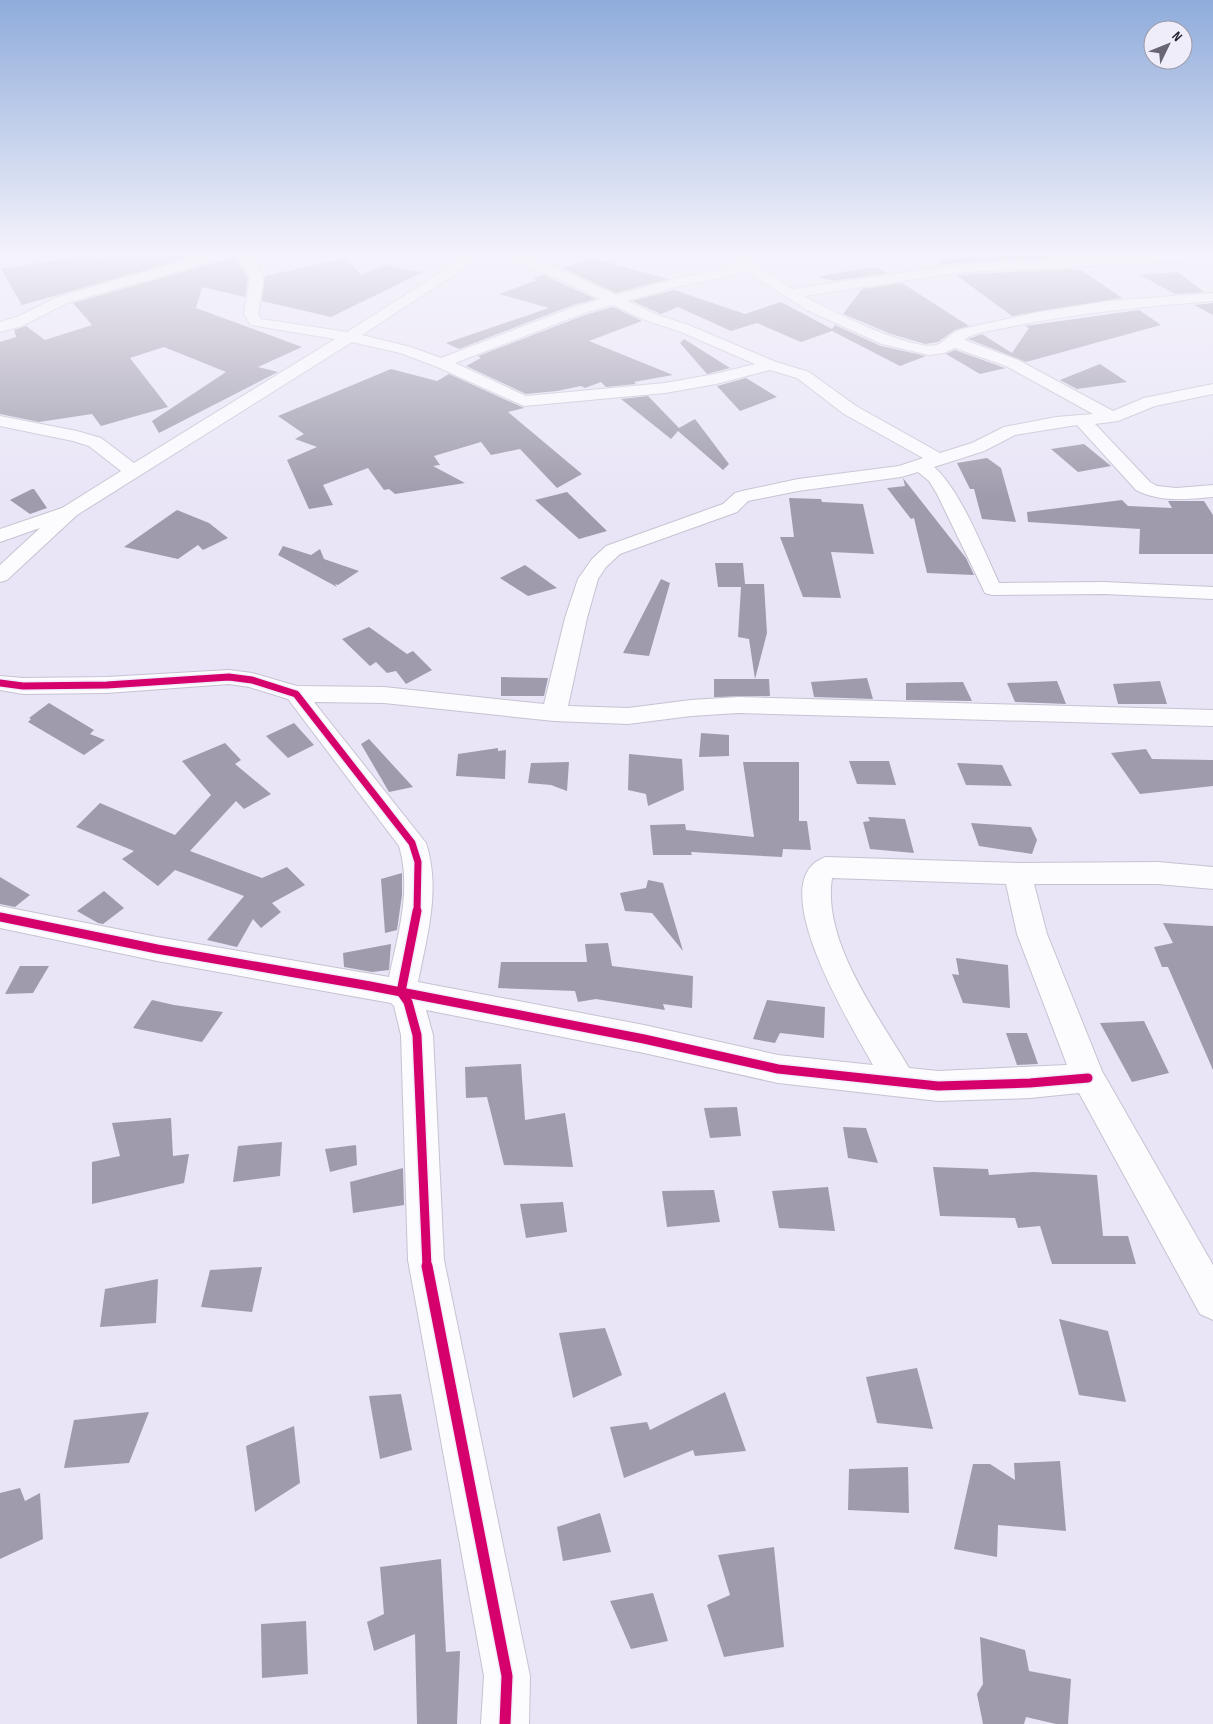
<svg xmlns="http://www.w3.org/2000/svg" width="1213" height="1724" viewBox="0 0 1213 1724" font-family="'Sofia Sans Condensed',sans-serif">
<style>
.building{fill:#9f9bac}
.lines{fill:none;stroke-linecap:round;stroke-linejoin:round}
.street-casing{stroke:#c6c3d1;stroke-width:2}
.street{fill:#fcfbfe;fill-rule:evenodd}
.cycleway-far2-casing{stroke:#f0edfb;stroke-width:10}
.cycleway-far1-casing{stroke:#f0edfb;stroke-width:12}
.cycleway-casing{stroke:#f0edfb;stroke-width:14}
.cycleway-far2{stroke:#d6006c;stroke-width:7}
.cycleway-far1{stroke:#d6006c;stroke-width:9}
.cycleway{stroke:#d6006c;stroke-width:11}
</style>
<rect width="100%" height="100%" fill="#e9e5f7"/>
<g class="building">
<path d="M88 255H92L97 259 116 255H128L130 258 146 255H187L188 258 22 305 1 269Z"/>
<path d="M989 255H1050L1053 258 963 262 942 265 937 261Z"/>
<path d="M346 258 361 275 384 265 423 272 331 317 262 301 265 276Z"/>
<path d="M592 258 668 279 616 293 562 268Z"/>
<path d="M236 259 248 278 245 297 202 287 196 308 302 347 258 367 278 372 159 433 152 421 226 372 164 347 130 358 168 407 101 426 92 414 39 422 0 414V342L16 337 14 330 26 326 45 340 92 325 73 303 218 262Z"/>
<path d="M863 268H878L887 273 834 281 817 277Z"/>
<path d="M1069 269 1081 270 1122 298 1012 316 956 275Z"/>
<path d="M1178 272 1204 292 1175 294 1140 275Z"/>
<path d="M543 275 596 299 573 305 459 349 446 343 549 308 499 294 537 280 532 278Z"/>
<path d="M902 283 969 326 955 330 938 342 925 344 891 334 843 314 862 289Z"/>
<path d="M674 290 745 314 781 302 832 329 835 325 881 346 926 356 900 366 832 331 801 342 757 323 731 331 678 307 661 314 632 301Z"/>
<path d="M1213 303V315L1194 305Z"/>
<path d="M613 307 642 321 589 341 673 375 634 382 636 384 606 387 601 382 585 388 581 386 557 391 526 394 466 366 481 358 478 356 585 315Z"/>
<path d="M1139 310 1161 325 1026 362 968 339 982 334 1012 353 1029 328 1025 326Z"/>
<path d="M684 339 730 368 707 374 680 343Z"/>
<path d="M955 350 1005 368H1006L980 374 946 354Z"/>
<path d="M1100 364 1127 382 1077 389 1060 380Z"/>
<path d="M391 369 437 381 449 374 524 408 508 412 582 474 557 488 520 449 491 455 481 442 434 456 440 465 433 466 465 483 395 494 389 489 384 490 368 468 323 485 333 505 309 509 287 460 317 447 295 439 304 434 278 416Z"/>
<path d="M746 378 777 397 740 411 717 386Z"/>
<path d="M648 396 679 428 695 419 729 464 723 470 678 431 671 439 621 399Z"/>
<path d="M1084 444 1111 466 1078 472 1051 449Z"/>
<path d="M987 458 1001 468 1016 522 982 519 974 489H970L957 463Z"/>
<path d="M903 478 966 558 974 575 927 573 914 518 911 519 887 488 905 486Z"/>
<path d="M32 489H34L47 508 30 514 10 500Z"/>
<path d="M567 492 607 531 579 539 535 500Z"/>
<path d="M789 498 821 499 822 502 863 504 874 554 831 552 841 598 803 597 780 537H794Z"/>
<path d="M1122 500 1128 506 1172 508 1168 501H1204L1213 515V554H1139L1140 529 1028 522 1027 512Z"/>
<path d="M177 510 209 523 228 538 203 550 198 545 178 559 124 547Z"/>
<path d="M283 546 311 555 320 549 324 559 359 571 338 585 335 584 337 587 278 555Z"/>
<path d="M715 563H743L745 584H764L767 633 755 679H769L770 696 714 697V679H755L749 639 738 637 741 587H718Z"/>
<path d="M525 565 557 588 528 596 500 578Z"/>
<path d="M661 579 670 583 649 656 623 653Z"/>
<path d="M369 627 407 654 413 651 432 670 406 684 396 671 387 673 376 662 370 666 342 639Z"/>
<path d="M501 677 548 678 544 696H501Z"/>
<path d="M867 678 873 699 814 697 811 682Z"/>
<path d="M1057 681 1066 704 1015 702 1007 683Z"/>
<path d="M1160 681 1167 704H1118L1113 684Z"/>
<path d="M963 682 972 701 906 700V683Z"/>
<path d="M49 703 94 730 90 734 105 740 84 755 28 722 31 719 29 718Z"/>
<path d="M294 723 314 745 288 758 266 736Z"/>
<path d="M701 733 729 735V756L699 757Z"/>
<path d="M369 739 413 787 389 792 361 744Z"/>
<path d="M225 743 241 760 235 764 271 794 244 809 236 801 190 851 262 878 287 867 305 885 272 903 281 912 261 928 253 919 237 947 207 940 244 896 175 870 158 886 122 859 134 851 76 827 100 803 175 835 211 795 182 761Z"/>
<path d="M498 748V751L506 750 505 779 456 776 458 754Z"/>
<path d="M1146 749 1152 759 1213 760V786L1140 794 1111 753Z"/>
<path d="M629 754 682 759 684 790 648 806 646 794 628 790Z"/>
<path d="M849 761H889L896 785 857 784Z"/>
<path d="M569 762 567 791 551 785 528 783 531 763Z"/>
<path d="M743 762H799V821H807L811 850 783 849 782 857 691 852 692 855H653L650 825 685 824 686 830 754 837Z"/>
<path d="M957 763 1002 765 1012 786 966 785Z"/>
<path d="M868 817 905 819 914 853 870 849 863 822 870 821Z"/>
<path d="M971 823 1031 827 1037 840 1032 854 979 846Z"/>
<path d="M402 873V895L397 930 385 933 381 879Z"/>
<path d="M0 877 30 895 15 907 0 904Z"/>
<path d="M648 880 663 883 683 951 652 913 625 911 620 893 646 888Z"/>
<path d="M104 891 124 908 103 924 98 923 77 911Z"/>
<path d="M1163 923 1213 926V1070L1168 967H1162L1154 947 1173 943Z"/>
<path d="M608 943 612 966 693 976 692 1008 663 1004 665 1010 596 999 578 1002 575 991 498 988 501 962H587L585 944Z"/>
<path d="M391 944 389 970 372 972 344 967 343 953Z"/>
<path d="M956 958 1008 965 1010 1008 963 1003 952 974 959 975Z"/>
<path d="M20 966H49L33 993 5 994Z"/>
<path d="M152 1000 174 1005 223 1012 202 1042 133 1028Z"/>
<path d="M767 1000 825 1007 824 1038 780 1033 775 1043 753 1039Z"/>
<path d="M1144 1021 1169 1073 1132 1082 1100 1023Z"/>
<path d="M1006 1033H1027L1038 1064 1017 1065Z"/>
<path d="M521 1064 525 1120 565 1113 573 1167 504 1165 487 1097 466 1098 465 1067Z"/>
<path d="M737 1107 741 1136 710 1138 704 1108Z"/>
<path d="M171 1118 173 1156 189 1154 184 1183 92 1204V1162L120 1156 112 1123Z"/>
<path d="M843 1127 866 1128 878 1163 848 1158Z"/>
<path d="M282 1142 280 1176 233 1182 238 1146Z"/>
<path d="M356 1145 357 1165 330 1172 325 1149Z"/>
<path d="M933 1167 988 1169 989 1175 1033 1172 1097 1175 1103 1236H1128L1136 1264H1052L1040 1226 1018 1228 1015 1218 940 1216Z"/>
<path d="M403 1168 404 1205 353 1213 350 1182Z"/>
<path d="M828 1187 835 1231 779 1228 772 1191Z"/>
<path d="M714 1190 720 1222 667 1227 662 1191Z"/>
<path d="M563 1202 567 1232 526 1238 520 1204Z"/>
<path d="M262 1267 252 1312 201 1307 210 1270Z"/>
<path d="M158 1279 156 1323 100 1327 105 1289Z"/>
<path d="M1059 1319 1108 1331 1126 1402 1079 1395Z"/>
<path d="M605 1328 622 1375 573 1398 559 1333Z"/>
<path d="M917 1368 933 1429 877 1423 866 1377Z"/>
<path d="M725 1392 746 1451 695 1456 693 1450 624 1478 610 1427 647 1422 650 1430Z"/>
<path d="M401 1394 412 1450 380 1459 369 1396Z"/>
<path d="M149 1412 129 1463 64 1468 74 1420Z"/>
<path d="M294 1426 300 1483 255 1512 246 1446Z"/>
<path d="M1060 1461 1066 1531 998 1525 997 1557 954 1549 973 1464H990L1015 1480 1014 1463Z"/>
<path d="M908 1467 909 1513 848 1510 849 1469Z"/>
<path d="M20 1488 25 1501 40 1493 43 1539 0 1559V1493Z"/>
<path d="M600 1513 611 1552 563 1561 557 1527Z"/>
<path d="M774 1547 784 1647 724 1657 707 1605 730 1595 718 1555Z"/>
<path d="M441 1559 446 1652 460 1651 457 1724H417L415 1634 374 1651 367 1622 384 1614 380 1567Z"/>
<path d="M653 1593 668 1641 631 1649 610 1601Z"/>
<path d="M306 1621 308 1674 262 1678 261 1624Z"/>
<path d="M980 1637 1025 1650 1029 1671 1071 1679 1068 1724H1056L1026 1717 1024 1724H983L977 1694 983 1684Z"/>
</g>
<g class="lines">
<defs>
<g id="street">
<path d="M204 255H226L224 258 67 303 22 326 0 332V322L19 316 57 297Z"/>
<path d="M238 255H252L264 278 258 314 261 319 347 332 468 255H484L362 335 411 347 441 358 574 307 601 299 561 280 504 258 502 255H522L571 274 616 295 674 279 721 270 736 263 727 255H743L759 268 793 289 963 264 1146 255H1213V260L963 272 804 296C826 309 914 352 936 345 945 342 948 336 955 332 958 330 962 329 966 328L1039 312 1109 301 1213 293V301C1141 307 1074 313 1004 328 991 331 973 332 964 340L1018 360 1113 411 1144 398 1213 384V394L1155 406 1118 421 1095 424 1150 482 1157 486 1176 488 1213 485V497C1187 499 1161 503 1136 490L1077 425 1015 435 984 451 934 467C960 489 984 551 999 583L1104 582 1213 587V599L1104 594 992 595 985 593 937 494 929 481 918 472 901 477 798 491 748 501 737 512 620 554 606 567 598 579 587 618 568 706 628 708 691 700 738 697 1213 710V726L738 713 691 716 628 724 554 721 384 703 314 702 426 843C441 889 427 936 418 982L644 1025 778 1055 873 1065C853 1029 759 878 826 857L1018 863 1158 862 1213 867V889L1158 884H1034L1047 934 1102 1071 1213 1265V1320L1200 1314 1079 1093 1030 1098 938 1101 778 1083 644 1053 426 1010 433 1035 444 1260 530 1676 529 1724H481L484 1676 408 1260 401 1035 394 1006 391 1003 157 961 0 928V906L157 937 389 977C398 935 412 889 399 846L288 699 249 687 229 684 107 693 23 694 0 690V676L23 678 107 677 229 670 252 673 297 686 384 687 544 704 565 618 578 579 592 559 606 546 723 504 735 493 742 491 798 479 899 466 923 458 844 414 797 378 770 370 716 384 665 393 524 406 435 366 400 353 352 342 77 515 7 580 0 582V565L40 528 0 542V529L62 508 121 471 89 446 73 441 0 426V416L77 431 101 438 134 463 335 339 251 325 244 314 250 278ZM744 270 807 310 882 344 929 355 944 353 955 348 1006 366 1093 414 1056 417 1004 427 972 443 940 453 856 406 809 372 776 362 691 326 655 314 627 301 676 287 730 276ZM613 305 645 320 681 332 755 364 715 374 665 383 526 396 455 363 584 313ZM832 878 1006 884 1017 934 1067 1065 938 1071 909 1068C878 1015 822 942 832 878Z"/>
</g>
</defs>
<use href="#street" class="street-casing"/>
<use href="#street" class="street"/>
<defs>
<path id="cycleway-far2" d="M0 683 23 686 107 685 229 677 252 680 296 694 412 843 418 862 417 912"/>
<g id="cycleway-far1">
<path d="M417 911 401 992 408 1002 417 1035 427 1267"/>
<path d="M0 917 157 949 370 986 644 1039 778 1069 938 1086 1030 1083 1088 1078"/>
</g>
<path id="cycleway" d="M427 1266 507 1676 505 1724"/>
</defs>
<use href="#cycleway-far2" class="cycleway-far2-casing"/>
<use href="#cycleway-far1" class="cycleway-far1-casing"/>
<use href="#cycleway" class="cycleway-casing"/>
<use href="#cycleway-far2" class="cycleway-far2"/>
<use href="#cycleway-far1" class="cycleway-far1"/>
<use href="#cycleway" class="cycleway"/>
</g>
<linearGradient id="sky" x2="0" y2="1"><stop stop-color="#8facdb"/><stop offset="0.51" stop-color="#f5f3fb"/><stop offset="1" stop-color="#f5f3fb" stop-opacity="0"/></linearGradient>
<rect width="1213" height="497" fill="url(#sky)"/>
<g transform="translate(1168 45) rotate(47)"><circle r="24" fill="#f0edfb" stroke="#9e9ba9"/>
<path d="M0-4L9 19L0 12L-9 19Z" fill="#696574"/>
<text y="-8" font-size="14" font-weight="bold" text-anchor="middle" fill="#24202d">N</text>
</g>
</svg>
